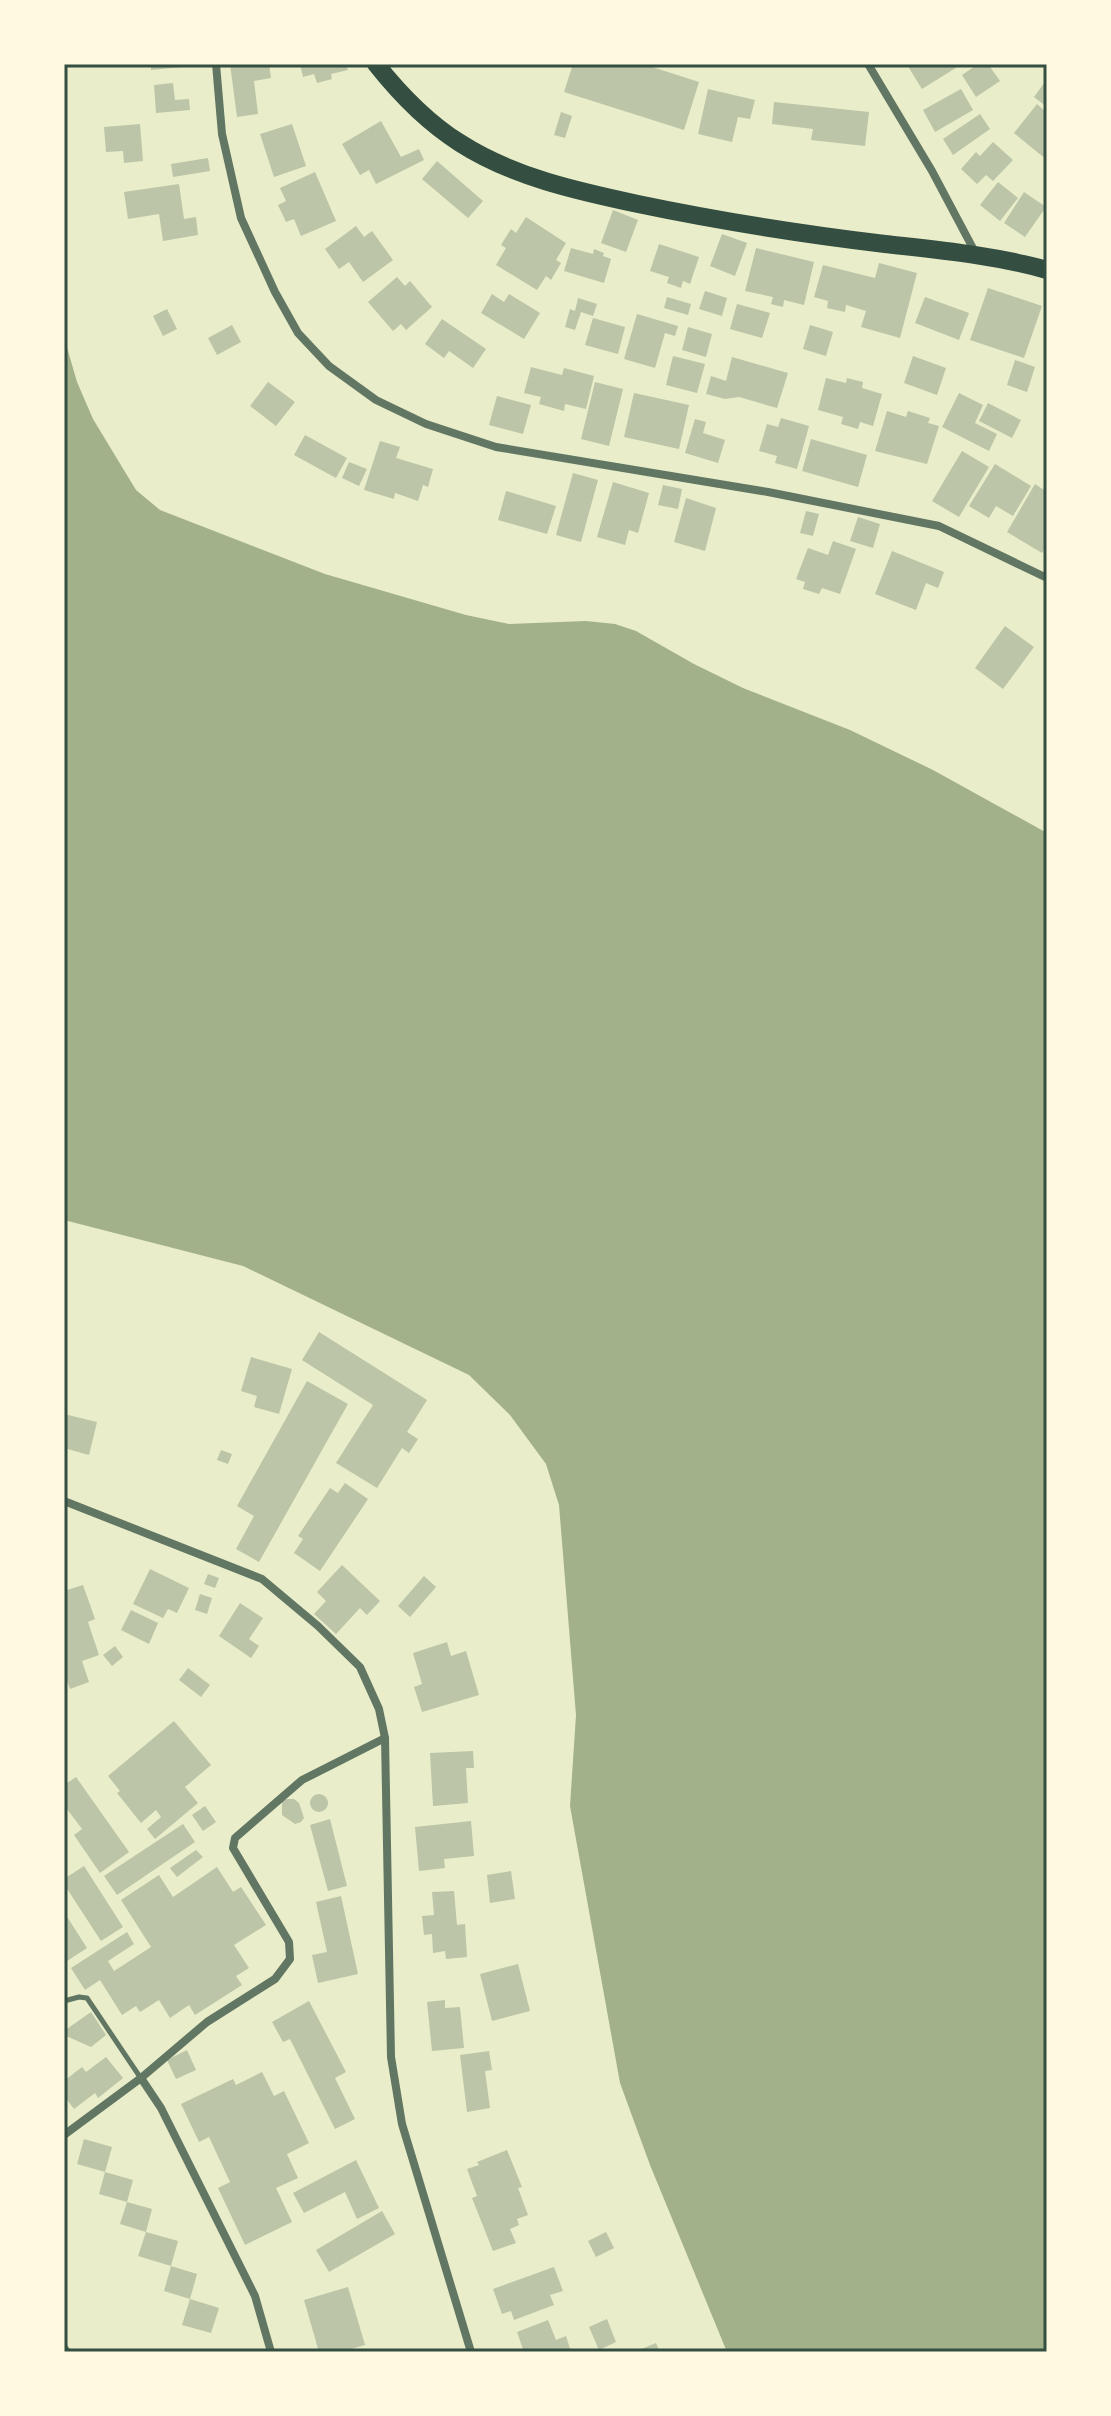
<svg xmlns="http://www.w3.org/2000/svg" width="1111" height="2416" viewBox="0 0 1111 2416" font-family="'Golos Text',sans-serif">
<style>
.water{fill:#a3b18a}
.building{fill:#bcc5a7}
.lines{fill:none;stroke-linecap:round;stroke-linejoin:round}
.service{stroke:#617663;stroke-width:5}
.minor{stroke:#617663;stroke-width:8}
.primary{stroke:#344e41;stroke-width:18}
.neatline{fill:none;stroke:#344e41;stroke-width:3}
</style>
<rect width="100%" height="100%" fill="#e9edc9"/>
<path class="water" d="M64 337 77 382 93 419 136 490 160 510 325 574 466 615 509 624 586 621 615 624 636 631 694 664 743 688 850 730 933 770 1047 833V2352H727L650 2165 620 2083 570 1806 576 1715 559 1505 546 1464 510 1415 469 1375 243 1266 64 1220Z"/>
<g class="building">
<path d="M151 64H183V67L151 70Z"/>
<path d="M230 64H269L271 78 254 81 258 114 237 117Z"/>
<path d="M300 64H346L348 70 331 74 332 79 317 83 314 74 303 77Z"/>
<path d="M573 64H643L699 82 684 130 564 92Z"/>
<path d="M914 64H962L922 89 909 68Z"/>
<path d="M978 64H988L1000 81 976 97 962 75Z"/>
<path d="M1047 79V107L1034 97Z"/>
<path d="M173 83 175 100 189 99 190 110 156 113 154 85Z"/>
<path d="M708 89 755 100 750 119 738 117 732 142 698 134Z"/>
<path d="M961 89 973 110 935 132 923 110Z"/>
<path d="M774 102 869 112 865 146 811 140 813 129 772 124Z"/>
<path d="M1037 104 1047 113V160L1014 133Z"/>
<path d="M561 112 572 116 565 138 554 135Z"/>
<path d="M980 114 990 129 953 155 943 139Z"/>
<path d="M381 121 401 157 419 149 424 160 376 184 369 170 360 175 342 144Z"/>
<path d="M140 124 143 161 124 163 123 151 106 152 104 127Z"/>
<path d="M292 124 306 166 274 177 260 134Z"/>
<path d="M993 142 1013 160 993 181 986 175 977 184 961 169 976 152 980 156Z"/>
<path d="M208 158 210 171 173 177 171 164Z"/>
<path d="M437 161 483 201 468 218 422 179Z"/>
<path d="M315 172 336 221 301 236 294 219 286 222 278 205 286 201 280 188Z"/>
<path d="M998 182 1018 198 1000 221 980 205Z"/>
<path d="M179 184 184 219 196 217 198 235 163 241 159 214 128 219 124 192Z"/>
<path d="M1024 192 1046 207 1025 237 1004 223Z"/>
<path d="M613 210 638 220 626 252 601 243Z"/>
<path d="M526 217 566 243 556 260 561 263 551 280 546 276 537 290 496 265 506 248 501 245 511 229 516 233Z"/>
<path d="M356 226 364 237 372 231 393 260 363 282 349 262 339 269 325 249Z"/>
<path d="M722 234 747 243 735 276 710 266Z"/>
<path d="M659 244 699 257 690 284 683 281 681 288 667 283 669 277 650 271Z"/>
<path d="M571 248 593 254 594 249 604 253 603 256 611 259 604 283 564 271Z"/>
<path d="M756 248 814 262 804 305 784 300 783 307 771 304 773 297 745 291Z"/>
<path d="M879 263 917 273 900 338 861 327 866 311 846 305 845 312 827 308 828 301 814 297 823 265 875 278Z"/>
<path d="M397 277 405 286 410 281 432 307 406 330 401 324 393 331 368 302Z"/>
<path d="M988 288 1042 306 1024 358 970 340Z"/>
<path d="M705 291 727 298 722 316 699 309Z"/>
<path d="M492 294 504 302 509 294 540 313 524 339 481 313Z"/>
<path d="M667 297 691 304 688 315 664 308Z"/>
<path d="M925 297 969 313 959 340 915 323Z"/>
<path d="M578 298 597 304 593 316 581 312 575 330 565 327 570 309 575 311Z"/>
<path d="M737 304 770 313 762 338 730 329Z"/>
<path d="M167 309 177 329 163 336 153 316Z"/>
<path d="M637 314 678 326 675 336 665 333 655 368 624 359Z"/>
<path d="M593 318 625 327 618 354 585 345Z"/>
<path d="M442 319 486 349 473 368 449 351 444 358 425 344Z"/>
<path d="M232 325 241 342 217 355 208 338Z"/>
<path d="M810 325 833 332 826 356 803 349Z"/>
<path d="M688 327 712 334 706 357 682 350Z"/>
<path d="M673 356 705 364 697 393 666 385Z"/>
<path d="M913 356 946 368 937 395 904 383Z"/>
<path d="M732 357 788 373 777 408 739 397 725 399 706 394 711 376 726 381Z"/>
<path d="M1015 360 1035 367 1027 392 1007 385Z"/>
<path d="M531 367 562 375 564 368 594 376 586 409 565 404 564 411 539 404 541 397 524 393Z"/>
<path d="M826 378 846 383 847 378 863 382 862 388 882 394 873 426 860 422 858 429 841 424 843 417 818 410Z"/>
<path d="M268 382 295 402 276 426 250 406Z"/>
<path d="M595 382 623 389 609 446 581 439Z"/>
<path d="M634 393 689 405 679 449 624 437Z"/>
<path d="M959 393 983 405 975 423 997 434 989 451 942 427Z"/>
<path d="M497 396 531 405 523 434 489 425Z"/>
<path d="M988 403 1021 420 1012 438 979 421Z"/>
<path d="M887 411 906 417 908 411 930 418 928 423 939 426 927 464 875 451Z"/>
<path d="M781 418 809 426 797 469 775 463 777 456 759 451 767 424 778 427Z"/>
<path d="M695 419 706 422 703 433 725 440 718 463 685 453Z"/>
<path d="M305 435 347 458 336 478 294 455Z"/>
<path d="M811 439 867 455 858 487 802 471Z"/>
<path d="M380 441 400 447 396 458 433 469 428 487 423 485 418 501 395 493 394 499 364 490Z"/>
<path d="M962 451 989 467 959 517 932 501Z"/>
<path d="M349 462 367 469 359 486 342 478Z"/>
<path d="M995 464 1031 486 1013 516 996 506 989 518 969 506Z"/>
<path d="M573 473 598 480 581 542 556 535Z"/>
<path d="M613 482 649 493 638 533 629 530 625 545 597 537Z"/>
<path d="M1035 484 1047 492V545L1042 553 1007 532Z"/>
<path d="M663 485 682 489 678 509 658 505Z"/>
<path d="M506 491 556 506 547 534 498 520Z"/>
<path d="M686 498 716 508 705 551 674 542Z"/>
<path d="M806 511 819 514 813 536 800 533Z"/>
<path d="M858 517 880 524 873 548 850 541Z"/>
<path d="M833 541 856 549 840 594 822 588 819 594 803 589 805 582 796 579 808 548 828 555Z"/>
<path d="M892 551 944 572 938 588 926 583 916 610 875 594Z"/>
<path d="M1005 626 1034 647 1003 689 975 668Z"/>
<path d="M319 1332 427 1400 407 1432 418 1439 409 1453 402 1448 377 1488 336 1463 373 1405 302 1360Z"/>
<path d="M251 1357 292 1369 279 1414 254 1407 257 1396 241 1391Z"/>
<path d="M307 1381 348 1404 259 1562 236 1549 254 1516 237 1506Z"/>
<path d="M64 1414 97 1422 89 1455 64 1448Z"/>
<path d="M221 1450 232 1454 228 1464 217 1460Z"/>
<path d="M345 1483 368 1499 320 1571 294 1553 303 1539 298 1536 330 1488 338 1493Z"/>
<path d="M342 1565 380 1601 367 1615 360 1608 336 1634 314 1614 326 1601 317 1592Z"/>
<path d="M150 1569 189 1588 177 1613 168 1609 163 1618 133 1604Z"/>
<path d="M208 1574 219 1578 215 1588 204 1584Z"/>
<path d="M424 1576 436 1587 410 1617 398 1606Z"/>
<path d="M83 1585 95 1619 88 1622 99 1655 82 1661 89 1682 70 1689 64 1672V1591Z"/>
<path d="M200 1594 212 1598 207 1614 195 1610Z"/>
<path d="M240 1603 263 1618 249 1639 259 1646 251 1658 219 1636Z"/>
<path d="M131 1610 158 1623 149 1644 121 1630Z"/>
<path d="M447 1642 451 1656 466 1651 479 1695 422 1712 414 1687 422 1684 413 1653Z"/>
<path d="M115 1646 123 1657 112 1666 103 1655Z"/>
<path d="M188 1668 210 1685 201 1697 179 1680Z"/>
<path d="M174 1721 211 1765 185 1787 198 1803 155 1839 147 1829 161 1817 156 1810 141 1823 117 1793 120 1791 108 1776Z"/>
<path d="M473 1751 474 1768H466L468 1803 433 1806 430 1753Z"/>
<path d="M76 1777 129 1852 100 1873 74 1835 82 1829 64 1805V1785Z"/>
<circle cx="319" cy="1803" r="9"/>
<path d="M287 1799H294L299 1803 304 1818 301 1822 295 1824 282 1815V1801Z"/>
<path d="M205 1806 216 1822 203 1831 192 1815Z"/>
<path d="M330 1819 347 1886 328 1891 310 1825Z"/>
<path d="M471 1821 474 1856 444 1859 445 1868 419 1871 415 1827Z"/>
<path d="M183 1824 195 1842 117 1895 104 1876Z"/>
<path d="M196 1850 203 1857 177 1877 170 1868Z"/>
<path d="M84 1866 123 1927 101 1941 64 1884V1879Z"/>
<path d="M217 1867 233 1892 241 1887 266 1925 234 1945 249 1968 236 1976 242 1985 195 2015 189 2005 170 2018 159 2000 140 2012 136 2006 122 2015 100 1980 85 1990 71 1968 127 1932 134 1944 108 1961 114 1971 151 1947 121 1900 159 1875 173 1897Z"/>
<path d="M511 1871 515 1899 490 1903 487 1875Z"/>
<path d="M454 1891 457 1925 465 1924 467 1957 446 1959 445 1951 433 1953 432 1934 424 1935 422 1916 434 1915 432 1892Z"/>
<path d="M341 1896 358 1974 318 1983 312 1955 327 1952 316 1902Z"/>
<path d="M64 1912 87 1948 64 1963Z"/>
<path d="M518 1964 530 2011 492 2021 480 1974Z"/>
<path d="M445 2000V2008L460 2007 464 2048 432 2051 427 2002Z"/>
<path d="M309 2001 346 2072 335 2078 355 2119 335 2129 290 2039 283 2042 272 2022Z"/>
<path d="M91 2012 106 2035 91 2047 64 2035V2031Z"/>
<path d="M187 2050 196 2070 176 2079 167 2060Z"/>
<path d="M489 2051 492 2070 485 2071 490 2108 467 2112 460 2055Z"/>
<path d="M106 2057 123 2078 98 2098 95 2093 74 2109 64 2096V2081L82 2067 86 2072Z"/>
<path d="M262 2072 274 2096 284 2091 309 2143 287 2154 298 2178 276 2188 292 2222 245 2245 218 2188 230 2182 209 2137 199 2142 181 2104 233 2079 236 2085Z"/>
<path d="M84 2139 112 2147 105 2172 77 2164Z"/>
<path d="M507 2150 522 2187 518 2188 528 2215 517 2219 519 2225 510 2229 516 2243 493 2251 472 2198 477 2196 467 2169 479 2165 477 2162Z"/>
<path d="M356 2160 379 2208 357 2219 345 2192 304 2213 293 2193Z"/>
<path d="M105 2172 133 2180 127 2202 99 2194Z"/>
<path d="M127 2202 152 2209 146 2232 120 2224Z"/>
<path d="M382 2211 395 2234 329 2272 316 2250Z"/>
<path d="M146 2232 178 2241 171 2266 138 2256Z"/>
<path d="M606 2232 614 2248 596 2257 588 2241Z"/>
<path d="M171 2266 197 2274 190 2299 164 2291Z"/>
<path d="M554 2267 563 2291 550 2295 554 2305 514 2320 511 2311 502 2314 493 2289Z"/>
<path d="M348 2287 365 2345 340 2352H319L304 2300Z"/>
<path d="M190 2299 219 2308 211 2333 182 2325Z"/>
<path d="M607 2319 616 2342 599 2350 589 2327Z"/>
<path d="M548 2320 556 2340 566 2336 571 2352H524L517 2332Z"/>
<path d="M656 2343 660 2352H634Z"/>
</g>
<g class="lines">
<path class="service" d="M64 2001 79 1997 87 1998 140 2077"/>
<g class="minor">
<path d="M216 64 222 134 241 218 275 292 298 333 329 366 376 400 426 424 496 447 768 492 939 526 1047 578"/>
<path d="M868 64 932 171 976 254"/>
<path d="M64 1501 262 1579 318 1626 360 1667 379 1709 385 1738 391 2057 402 2124 471 2352"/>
<path d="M141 2078 161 2108 255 2296 271 2352"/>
<path d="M64 2135 141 2078 207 2022 275 1979 290 1959 289 1942 233 1848 235 1838 302 1780 385 1738"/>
<path d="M64 2348 67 2352"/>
</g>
<path class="primary" d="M376 64C399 93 428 123 460 143 513 177 577 191 638 204 719 221 802 234 885 244 939 250 994 255 1047 270"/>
</g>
<rect width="1111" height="2416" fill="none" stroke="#fefae0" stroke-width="132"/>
<rect x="66" y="66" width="979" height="2284" class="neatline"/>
</svg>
